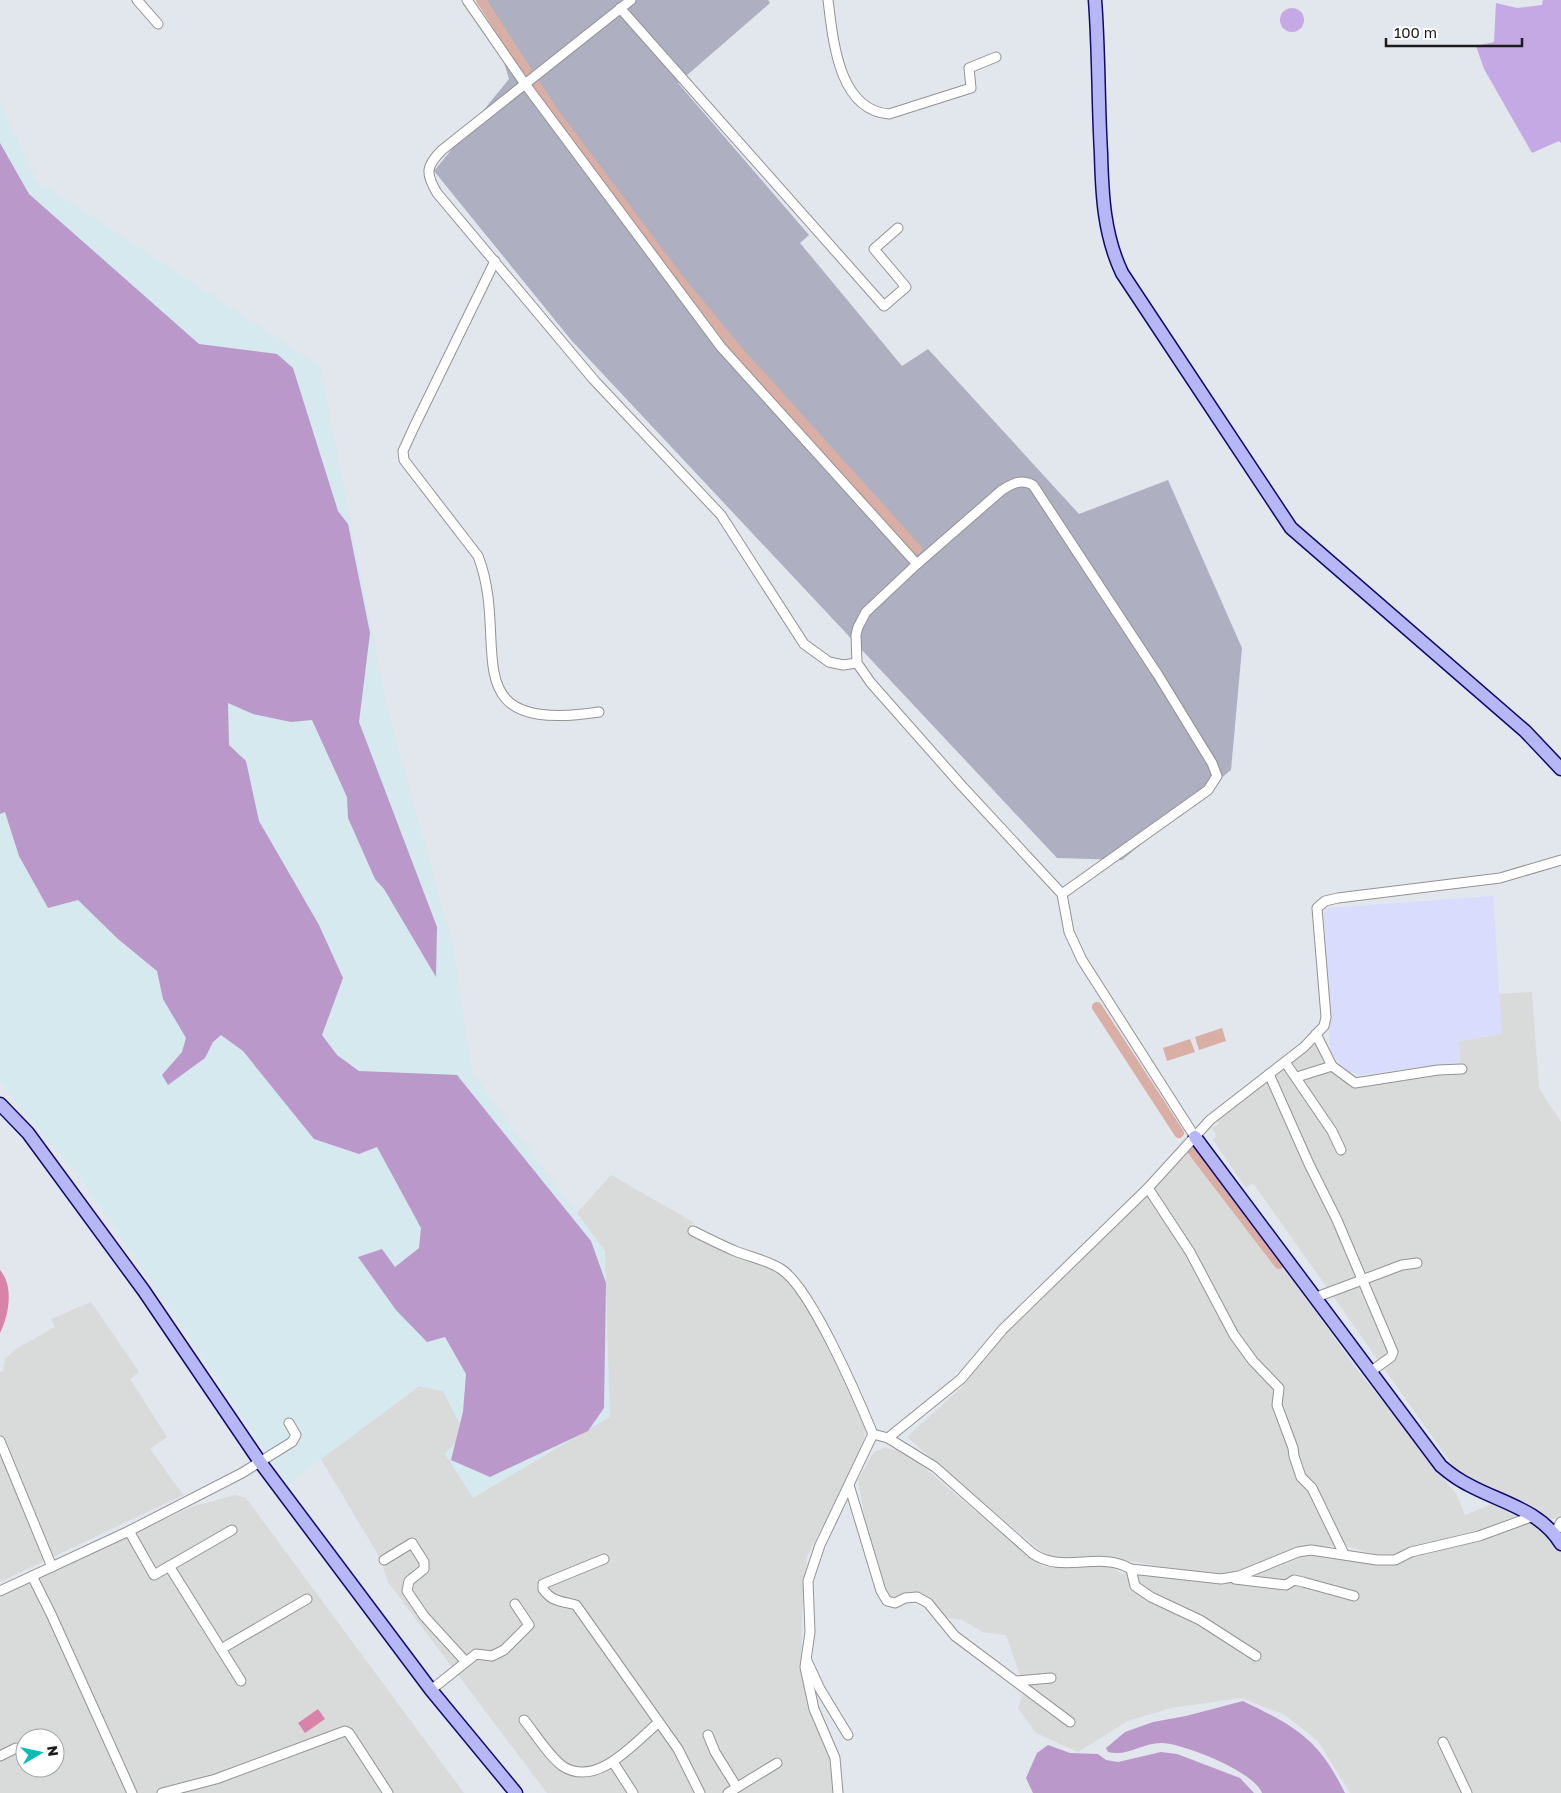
<svg xmlns="http://www.w3.org/2000/svg" width="1561" height="1793" viewBox="0 0 1561 1793" font-family="'Golos Text',sans-serif">
<style>
.residential{fill:#d9dada;fill-rule:evenodd}
.education{fill:#dadcfd}
.military{fill:#d5e9ee}
.construction{fill:#aeafc1}
.grass{fill:#c5a9e5}
.forest{fill:#ba98ca}
.pitch{fill:#d983a8}
.water{fill:#d9aea4}
.lines{fill:none;stroke-linecap:round;stroke-linejoin:round}
.canal{stroke:#d9aea4;stroke-width:10}
.street-casing{stroke:#939393;stroke-width:11}
.secondary-casing{stroke:#100a6c;stroke-width:15}
.street{stroke:#fff;stroke-width:9}
.secondary{stroke:#b7b7f6;stroke-width:12}
</style>
<rect width="100%" height="100%" fill="#e2e6ed"/>
<g class="residential">
<path d="M1532 992 1539 1088 1561 1122V1515L1560 1518 1552 1519 1463 1478 1455 1469 1253 1183 1246 1188 1213 1140 1217 1136 1212 1128 1219 1124 1216 1119 1299 1054 1318 1043 1352 1084 1440 1073 1467 1072V1065L1460 1064 1459 1041 1501 1034 1499 994Z"/>
<path d="M1189 1150 1279 1266 1282 1265 1356 1368 1457 1495 1465 1515 1499 1501 1516 1509 1521 1517 1500 1525 1396 1556 1374 1554 1343 1545 1301 1548 1221 1577 1119 1559 1062 1560 1043 1553 907 1437 962 1387 1002 1336 1148 1195Z"/>
<path d="M611 1175 693 1222 691 1235 698 1239 784 1275 811 1313 865 1420 866 1429 861 1449 807 1557 802 1613 801 1665 810 1711 830 1757 836 1793H547L388 1582 380 1558 321 1459 419 1386 443 1391 464 1432 473 1497 605 1251 577 1213Z"/>
<path d="M91 1302 139 1372 130 1379 167 1437 150 1449 183 1495 0 1582V1372L3 1371 5 1359 16 1349 55 1327 51 1319Z"/>
<path d="M884 1448 896 1450 913 1458 1029 1557 1044 1567 1095 1565 1113 1568 1122 1574 1146 1572 1218 1583 1238 1582 1274 1565 1309 1552 1366 1560 1414 1555 1534 1522 1552 1537 1561 1553V1793H1350L1318 1741 1285 1715 1241 1698 1171 1708 1128 1721 1078 1752 1036 1733 1018 1708 1026 1685 1019 1673 1006 1635 983 1632 962 1620 944 1617 930 1600 895 1599 888 1597 884 1591 870 1547 858 1480 874 1452Z"/>
<path d="M235 1495 246 1498 464 1793H0V1598L191 1507ZM25 1738H55V1768H25Z"/>
</g>
<path class="education" d="M1493 896 1502 1034 1459 1041 1460 1064 1429 1066 1360 1075 1347 1071 1330 1053 1324 913 1328 908Z"/>
<path class="military" d="M0 101 36 180 320 366 387 707 453 946 472 1072 605 1251 610 1417 473 1498 445 1454 464 1432 443 1391 419 1386 288 1484 87 1187 0 1082Z"/>
<path class="construction" d="M485 0H768L770 3 678 83 809 235 800 243 902 366 928 349 1079 514 1168 480 1242 648 1231 770 1122 860 1057 858 572 341 434 171 509 79Z"/>
<g class="grass">
<path d="M1543 0H1561V143L1559 141 1532 153 1484 69 1476 46 1494 42 1496 3 1517 8 1542 5Z"/>
<circle cx="1292" cy="20" r="12"/>
</g>
<g class="forest">
<path d="M0 143 29 194 199 344 277 354 293 368 338 511 348 524 370 633 359 722 437 927 436 977 384 889 375 879 348 818 347 797 312 720 291 722 253 714 228 703 229 745 246 761 259 821 319 925 343 978 322 1035 337 1055 359 1071 457 1075 591 1241 606 1283 604 1408 588 1431 490 1477 451 1460 463 1412 466 1374 445 1337 427 1342 396 1310 358 1257 382 1249 395 1267 419 1248 421 1228 377 1147 359 1154 314 1139 243 1051 221 1035 213 1042 205 1058 168 1085 162 1075 182 1052 186 1038 163 999 157 971 118 939 78 900 48 908 19 856 5 812 0 814Z"/>
<path d="M1243 1701C1296 1727 1318 1738 1345 1793H1262C1255 1772 1183 1743 1161 1743 1142 1743 1127 1757 1108 1752L1106 1748 1125 1732 1153 1722 1186 1716Z"/>
<path d="M1048 1745 1070 1753 1098 1754 1106 1760 1118 1762 1161 1752 1177 1754 1240 1778 1254 1793H1033L1026 1778 1037 1753Z"/>
</g>
<g class="pitch">
<path d="M0 1270C14 1286 9 1315 0 1333Z"/>
<path d="M318 1709 325 1719 305 1733 298 1723Z"/>
</g>
<g class="water">
<path d="M1222 1028 1226 1041 1199 1050 1195 1037Z"/>
<path d="M1190 1039 1195 1052 1167 1061 1163 1048Z"/>
</g>
<g class="lines">
<g class="canal">
<path d="M481 0 526 70"/>
<path d="M536 85 552 110 681 282 738 351 917 549"/>
<path d="M1097 1007 1179 1133"/>
<path d="M1191 1149 1279 1264"/>
</g>
<defs>
<g id="street">
<path d="M137 0 158 24"/>
<path d="M467 0 525 84 721 347 917 564 866 612 858 627 856 635 857 663 871 683 962 786 1062 894 1069 932 1082 960 1195 1137"/>
<path d="M631 0 442 150C426 166 425 173 437 193L594 380 721 515 804 644 829 662 843 665 857 663"/>
<path d="M828 0C833 39 838 110 889 114L971 88 969 68 996 57"/>
<path d="M620 8 884 306 906 287 874 249 898 228"/>
<path d="M495 261 414 427 403 451 404 460 478 556C512 643 448 735 599 712"/>
<path d="M917 564 1002 490C1014 483 1020 479 1033 485L1158 675 1212 763 1217 776 1208 790 1062 894"/>
<path d="M1316 1034 1332 1066"/>
<path d="M1285 1062 1332 1131 1341 1150"/>
<path d="M1269 1074 1309 1164 1337 1220 1393 1352 1391 1357 1370 1372"/>
<path d="M1297 1077 1332 1066 1355 1083 1438 1070 1462 1069"/>
<path d="M1148 1188 1190 1252 1234 1335 1253 1361 1279 1388 1277 1405 1293 1448 1294 1456 1301 1477 1312 1488 1344 1554"/>
<path d="M693 1231C707 1238 721 1245 735 1251 750 1257 767 1260 781 1269 811 1288 858 1398 873 1434L888 1438 961 1379 1003 1329 1148 1188 1210 1120 1304 1047 1324 1026 1326 1017 1317 908 1325 901 1338 898 1500 878 1561 860"/>
<path d="M1314 1298 1402 1265 1417 1263"/>
<path d="M888 1438 935 1467 1032 1553C1062 1575 1100 1550 1131 1569L1221 1579 1239 1576 1298 1552 1311 1550 1377 1560H1395L1411 1552 1479 1536 1531 1517"/>
<path d="M0 1441 52 1567"/>
<path d="M849 1485 881 1591 887 1601 895 1603 905 1598 917 1597 928 1603 955 1636 1070 1722"/>
<path d="M129 1531 154 1575 232 1530"/>
<path d="M1555 1533 1561 1522"/>
<path d="M604 1559 543 1584V1589C552 1602 561 1601 576 1605L678 1749 700 1793"/>
<path d="M384 1560 412 1543 424 1562V1569L409 1581 407 1591 424 1616 466 1662"/>
<path d="M169 1566 241 1681"/>
<path d="M1131 1569 1135 1586 1151 1597 1200 1620 1256 1656"/>
<path d="M32 1576 51 1614 132 1793"/>
<path d="M1235 1579 1286 1585 1294 1580 1303 1582 1354 1596"/>
<path d="M0 1591 129 1531 242 1473 292 1442 296 1435 289 1423"/>
<path d="M221 1649 307 1599"/>
<path d="M807 1661 820 1689 848 1735"/>
<path d="M1017 1681 1051 1678"/>
<path d="M431 1690 476 1654 492 1656 504 1650 529 1625 515 1604"/>
<path d="M524 1720C534 1732 551 1759 564 1767 598 1787 634 1743 658 1723"/>
<path d="M708 1735 715 1752 736 1786"/>
<path d="M1443 1742 1467 1793"/>
<path d="M0 1756 16 1748"/>
<path d="M613 1762 633 1793"/>
<path d="M162 1793 216 1779 345 1731 349 1733 388 1793"/>
<path d="M728 1793 777 1763"/>
<path d="M838 1793 835 1758 814 1709 805 1667 810 1632 808 1581 820 1545 873 1434"/>
</g>
<g id="secondary">
<path d="M1095 0C1099 51 1098 103 1101 153 1102 195 1104 235 1122 273L1291 528 1525 731 1561 769"/>
<path d="M0 1104 28 1133 144 1291 260 1462 431 1690 516 1793"/>
<path d="M1195 1137 1441 1466C1447 1471 1453 1476 1460 1480 1493 1501 1539 1507 1561 1544"/>
</g>
</defs>
<use href="#street" class="street-casing"/>
<use href="#secondary" class="secondary-casing"/>
<use href="#street" class="street"/>
<use href="#secondary" class="secondary"/>
</g>
<g transform="translate(40 1753) rotate(81)"><circle r="24" fill="#ffffff" stroke="#a4a4a4"/>
<path d="M0-4L9 19L0 12L-9 19Z" fill="#0abeb7"/>
<text y="-8" font-size="14" font-weight="bold" text-anchor="middle" fill="#1c1c1c">N</text>
</g>
<path d="M1386 38v8h136v-8" fill="none" stroke="#1c1c1c" stroke-width="2.5"/>
<text x="1394" y="38" font-size="15" fill="#1c1c1c" stroke="#ffffff" stroke-width="4" paint-order="stroke">100 m</text>
</svg>
